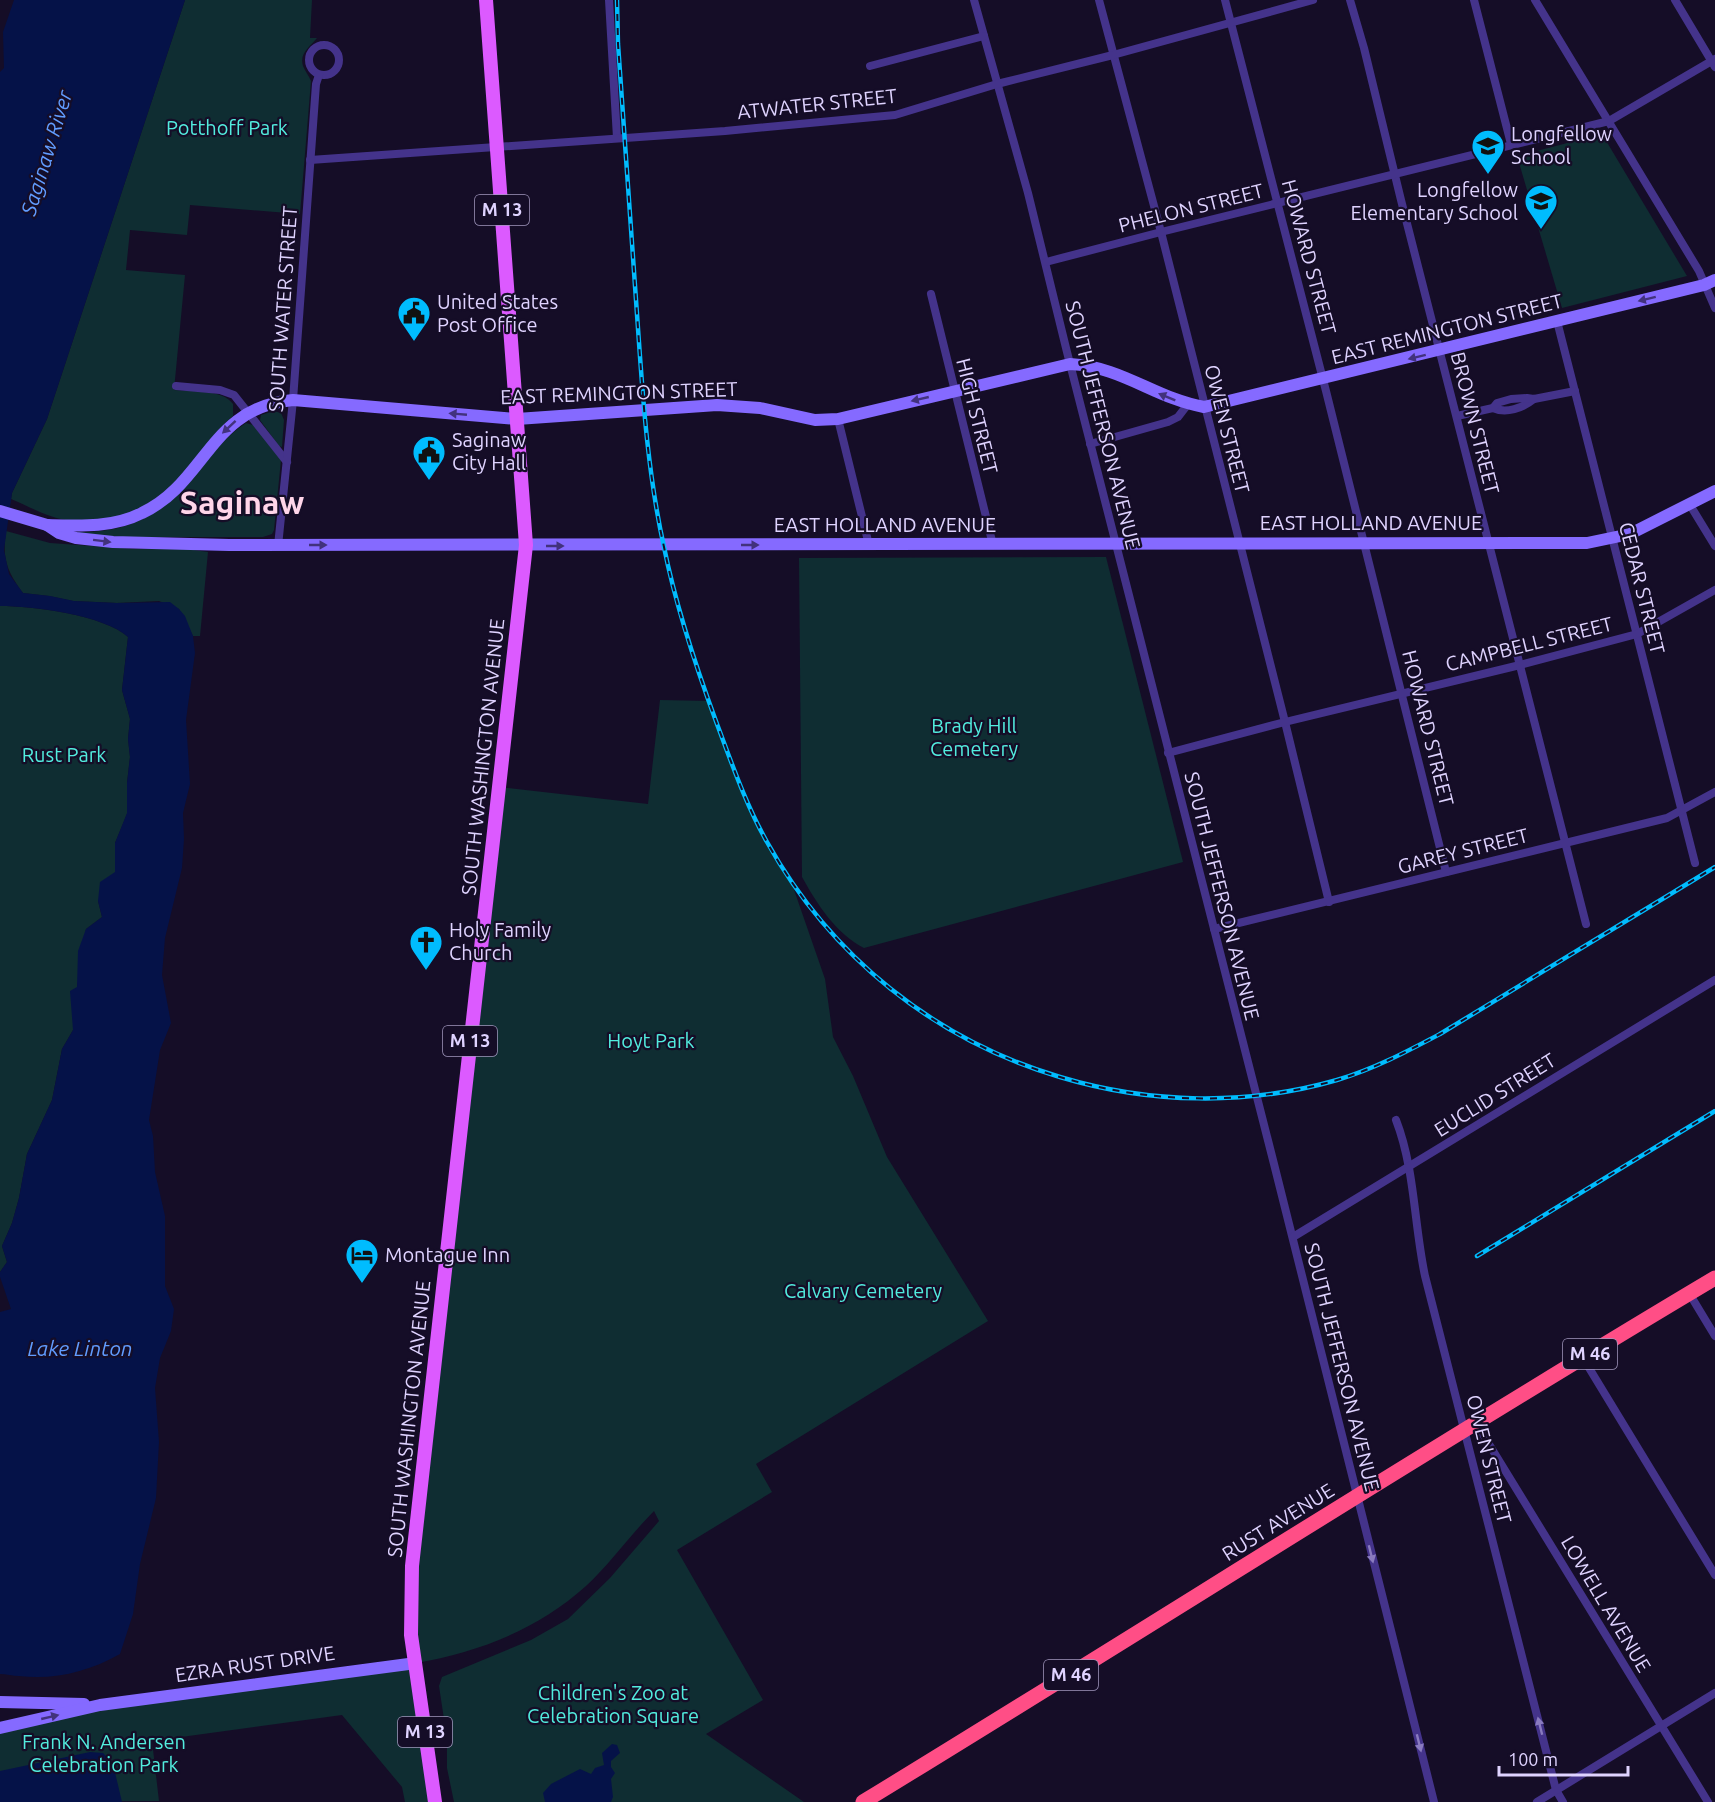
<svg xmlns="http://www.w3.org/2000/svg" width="1715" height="1802" viewBox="0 0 1715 1802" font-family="Ubuntu,sans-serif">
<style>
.green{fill:#0f2d32}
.water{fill:#051248}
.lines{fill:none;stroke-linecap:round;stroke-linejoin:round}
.street{stroke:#44338b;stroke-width:8}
.secondary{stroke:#856aff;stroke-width:12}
.primary{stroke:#dc5aff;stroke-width:14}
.highway{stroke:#ff4e86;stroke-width:15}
.rail-casing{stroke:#00bcfe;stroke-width:4.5}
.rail{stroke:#150d27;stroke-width:2;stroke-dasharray:7;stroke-linecap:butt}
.oneway{fill:#42327d}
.oneway2{fill:#8a7bbf}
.labels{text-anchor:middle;stroke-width:4.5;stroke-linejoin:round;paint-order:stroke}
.shield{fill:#150d27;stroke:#a298be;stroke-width:1.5}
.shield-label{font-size:18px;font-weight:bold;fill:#dfd3ff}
.street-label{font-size:20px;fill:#dfd3ff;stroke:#150d27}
.park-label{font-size:20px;fill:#52ecde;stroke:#150d27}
.poi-label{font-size:20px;fill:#dfd3ff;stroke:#150d27;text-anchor:start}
.water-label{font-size:21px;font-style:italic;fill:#619cff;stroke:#150d27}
.town-label{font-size:32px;font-weight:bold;fill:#ffd5e9;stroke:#150d27}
</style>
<rect width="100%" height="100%" fill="#150d27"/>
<g class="green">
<path d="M185 0H312L310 38H317C310 47 299 53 303 66 305 71 309 76 311 81L300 214 190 205 187 235 130 230 126 270 185 275 174 390C191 392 223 389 233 404V416C213 433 199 455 182 475 153 506 116 526 72 521 51 519 30 507 11 499L12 493 47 419Z"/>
<path d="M1602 134 1687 276 1562 308 1517 156Z"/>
<path d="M274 411 281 413 284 420 282 447 279 446 260 420 261 415Z"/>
<path d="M246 423 253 425 281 460 274 530 272 534 263 537H118L76 533V532C134 533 165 512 201 468 215 451 227 435 246 423Z"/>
<path d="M6 531 50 543 135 549 180 548 208 552 200 636H193L179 609 159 601 117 603 73 601 49 596 23 593C7 571 2 559 6 531Z"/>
<path d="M1106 557 1183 862 864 948C836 934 817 904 802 877L799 558Z"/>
<path d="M0 606C33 606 104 615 128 637L122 690 130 719 128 739 130 757 127 783V814L115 843V873L98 901 102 917 86 929 77 987 73 1030 62 1049 52 1100 27 1154 19 1198 12 1223 2 1246 7 1262 0 1272Z"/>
<path d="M660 700 708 701 742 792 767 842 792 884 825 979 833 1037 853 1076 887 1157 988 1321 756 1464 772 1492 677 1550 763 1700 706 1734 804 1802H454L447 1768V1739L439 1686 442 1677 531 1640 568 1619 610 1578 659 1521 654 1511C630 1535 610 1564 586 1586 537 1630 479 1652 416 1663L435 1802H405L402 1787 342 1715 152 1741 159 1801 0 1802V1728L100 1705 416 1662 411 1635 499 787 648 804Z"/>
</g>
<g class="water">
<path d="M14 0H185L47 419 12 493 4 550 9 574 23 593 50 596 74 601 117 603 170 602 179 609 185 616 193 636 195 653 186 720 190 784 183 813 184 839 182 868 165 938 162 975 171 1023 160 1050 149 1120 153 1136 155 1172 165 1216V1286L174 1309 171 1331 160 1358 155 1388 159 1442 156 1498 140 1564 133 1614 120 1654C88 1672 55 1680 19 1676 13 1676 6 1674 0 1674V1312L11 1309 0 1277V1272L7 1262 2 1246 12 1223 19 1198 27 1154 52 1100 62 1049 73 1030 70 991 77 987 78 951 86 929 102 917 98 901 100 882 115 872V843L127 813V783L130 757 128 739 130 719 122 690 128 637C104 615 33 606 0 606V72L4 68 3 32Z"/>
<path d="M612 1744 617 1745 620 1753 611 1761V1767L615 1773 611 1779 613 1797 611 1802H545L543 1793 551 1784 580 1769 591 1774 595 1768 604 1765 602 1753Z"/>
<path d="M90 1752 103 1753 113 1764 122 1802H0V1771Z"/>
</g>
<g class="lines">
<g class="street">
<path d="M609 0 617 138"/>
<path d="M974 0 1028 193 1067 352 1274 1164 1434 1802"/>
<path d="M1099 0 1161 232 1285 722 1329 902"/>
<path d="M1225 0 1326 391 1446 872"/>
<path d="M1350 0 1364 48 1401 200 1586 924"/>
<path d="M1474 0 1511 144"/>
<path d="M1535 0 1699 271 1715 308"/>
<path d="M1675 0 1715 67"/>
<circle cx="324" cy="60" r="15"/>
<path d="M870 66 984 36"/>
<path d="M310 160 725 131 895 115 997 84 1113 55 1313 0"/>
<path d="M1046 262 1161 232 1609 121 1715 59"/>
<path d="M931 294 993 545"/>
<path d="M1557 321 1695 863"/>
<path d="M176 386 220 390 234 395 287 462"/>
<path d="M1493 408C1506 414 1523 408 1534 399"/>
<path d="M1457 416 1493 408 1497 403 1511 399 1527 398 1534 399 1575 391"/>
<path d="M838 419 869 545"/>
<path d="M1090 444 1168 422 1178 417 1188 404"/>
<path d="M1690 505 1715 546"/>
<path d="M278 546 293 400 316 84 319 75"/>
<path d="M1168 753 1285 722 1520 665 1637 634 1715 590"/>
<path d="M1214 929 1667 818 1715 792"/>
<path d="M1396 1120C1415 1169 1414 1225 1425 1276L1556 1790 1563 1802"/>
<path d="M1293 1237 1715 980"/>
<path d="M1689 1293 1715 1336"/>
<path d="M1583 1358 1715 1575"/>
<path d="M1476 1423 1708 1802"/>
<path d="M1537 1802 1715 1693"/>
</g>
<g class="secondary">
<path d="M0 511 47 525 59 533 76 538 113 542 229 545 1587 543 1630 534 1715 491"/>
<path d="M47 525C79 526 113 528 142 513 206 483 210 407 293 400L517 419 717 405 760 408 815 420 838 419 1070 364C1123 367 1154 398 1204 407L1704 285 1715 280"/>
<path d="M0 1702 84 1704"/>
<path d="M0 1728 100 1705 416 1663"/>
</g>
<path class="primary" d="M435 1802 411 1635 412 1566 526 545 486 0"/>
<path class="highway" d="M863 1802C1148 1628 1429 1448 1715 1278"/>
<defs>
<g id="rail">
<path d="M617 0 618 44C624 129 630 215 636 300 642 383 646 466 664 547 676 607 696 667 717 724 732 764 746 805 767 842 831 957 935 1040 1060 1077 1150 1104 1247 1106 1337 1080 1374 1069 1406 1052 1440 1034L1715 867"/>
<path d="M1477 1256 1715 1111"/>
</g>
</defs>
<use href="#rail" class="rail-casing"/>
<use href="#rail" class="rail"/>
</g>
<defs><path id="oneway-solid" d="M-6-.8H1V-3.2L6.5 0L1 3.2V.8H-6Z" transform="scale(1.5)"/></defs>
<g class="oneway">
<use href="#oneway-solid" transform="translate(1647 299) rotate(166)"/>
<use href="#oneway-solid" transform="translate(1417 357) rotate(166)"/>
<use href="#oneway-solid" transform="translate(1167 397) rotate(-158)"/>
<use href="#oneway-solid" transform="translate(920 399) rotate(167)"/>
<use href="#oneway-solid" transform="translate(458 414) rotate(-175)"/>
<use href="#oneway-solid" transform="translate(229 427) rotate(137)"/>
<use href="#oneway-solid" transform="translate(102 541) rotate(7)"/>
<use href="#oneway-solid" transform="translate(318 545)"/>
<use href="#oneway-solid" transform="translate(750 545)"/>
<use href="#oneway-solid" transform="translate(555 546)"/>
<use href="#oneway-solid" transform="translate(50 1717) rotate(-13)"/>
</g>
<g class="oneway2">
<use href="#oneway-solid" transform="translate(1371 1554) rotate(76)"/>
<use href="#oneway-solid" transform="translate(1540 1726) rotate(-104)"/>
<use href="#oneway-solid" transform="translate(1419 1743) rotate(76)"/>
</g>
<defs>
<symbol id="school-pin" viewBox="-11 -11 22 30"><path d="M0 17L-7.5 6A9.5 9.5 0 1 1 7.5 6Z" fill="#00bcfe" stroke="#150d27"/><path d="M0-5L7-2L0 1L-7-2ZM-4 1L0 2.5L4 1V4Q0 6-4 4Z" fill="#111"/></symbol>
<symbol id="civic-pin" viewBox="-11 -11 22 30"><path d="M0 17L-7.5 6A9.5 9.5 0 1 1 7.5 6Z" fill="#00bcfe" stroke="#150d27"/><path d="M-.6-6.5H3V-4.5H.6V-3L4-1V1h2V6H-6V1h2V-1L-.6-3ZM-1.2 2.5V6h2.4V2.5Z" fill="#111"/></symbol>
<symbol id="church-pin" viewBox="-11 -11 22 30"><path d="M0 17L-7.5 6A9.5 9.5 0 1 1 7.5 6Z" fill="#00bcfe" stroke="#150d27"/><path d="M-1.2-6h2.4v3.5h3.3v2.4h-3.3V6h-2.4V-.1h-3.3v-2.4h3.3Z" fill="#111"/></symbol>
<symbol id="hotel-pin" viewBox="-11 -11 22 30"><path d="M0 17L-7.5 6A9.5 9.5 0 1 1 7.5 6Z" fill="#00bcfe" stroke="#150d27"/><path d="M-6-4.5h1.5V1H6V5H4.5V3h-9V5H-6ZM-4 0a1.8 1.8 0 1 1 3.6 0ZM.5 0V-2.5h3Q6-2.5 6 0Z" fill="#111"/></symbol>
</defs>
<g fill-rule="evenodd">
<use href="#school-pin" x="1469" y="127" width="38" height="52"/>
<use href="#school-pin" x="1522" y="182" width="38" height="52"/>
<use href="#civic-pin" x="395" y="294" width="38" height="52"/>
<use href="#civic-pin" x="410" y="433" width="38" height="52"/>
<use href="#church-pin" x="407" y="923" width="38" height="52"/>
<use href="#hotel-pin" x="343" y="1236" width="38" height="52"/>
</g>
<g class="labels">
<g class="shield">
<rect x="475" y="195" width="54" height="30" rx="4.5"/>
<rect x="443" y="1026" width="54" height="30" rx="4.5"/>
<rect x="1563" y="1339" width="54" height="30" rx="4.5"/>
<rect x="1044" y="1660" width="54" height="30" rx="4.5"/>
<rect x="398" y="1717" width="54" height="30" rx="4.5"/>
</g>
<g class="shield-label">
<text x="502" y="216">M 13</text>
<text x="470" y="1047">M 13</text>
<text x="1590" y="1360">M 46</text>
<text x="1071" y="1681">M 46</text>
<text x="425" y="1738">M 13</text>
</g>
<g class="street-label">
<text transform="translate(817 104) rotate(-6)" y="7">ATWATER STREET</text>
<text transform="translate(1191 208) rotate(-14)" y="7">PHELON STREET</text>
<text transform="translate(1309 257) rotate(75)" y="7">HOWARD STREET</text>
<text transform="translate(283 309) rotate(-86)" y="7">SOUTH WATER STREET</text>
<text transform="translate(1447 329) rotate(-14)" y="7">EAST REMINGTON STREET</text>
<text transform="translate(619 393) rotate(-2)" y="7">EAST REMINGTON STREET</text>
<text transform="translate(977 416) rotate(76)" y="7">HIGH STREET</text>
<text transform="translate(1475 423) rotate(76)" y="7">BROWN STREET</text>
<text transform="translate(1103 425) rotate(76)" y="7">SOUTH JEFFERSON AVENUE</text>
<text transform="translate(1227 429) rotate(76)" y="7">OWEN STREET</text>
<text x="1371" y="530">EAST HOLLAND AVENUE</text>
<text x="885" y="532">EAST HOLLAND AVENUE</text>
<text transform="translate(1642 588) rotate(76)" y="7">CEDAR STREET</text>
<text transform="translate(1529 644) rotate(-14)" y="7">CAMPBELL STREET</text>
<text transform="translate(1428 728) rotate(76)" y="7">HOWARD STREET</text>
<text transform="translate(483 757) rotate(-84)" y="7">SOUTH WASHINGTON AVENUE</text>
<text transform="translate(1463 851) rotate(-14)" y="7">GAREY STREET</text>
<text transform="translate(1222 896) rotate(76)" y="7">SOUTH JEFFERSON AVENUE</text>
<text transform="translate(1495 1095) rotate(-32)" y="7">EUCLID STREET</text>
<text transform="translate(1342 1367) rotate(76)" y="7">SOUTH JEFFERSON AVENUE</text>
<text transform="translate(409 1419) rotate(-84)" y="7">SOUTH WASHINGTON AVENUE</text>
<text transform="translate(1489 1459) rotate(76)" y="7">OWEN STREET</text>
<text transform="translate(1278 1522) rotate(-32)" y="7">RUST AVENUE</text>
<text transform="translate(1606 1604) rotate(59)" y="7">LOWELL AVENUE</text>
<text transform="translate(255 1664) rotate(-8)" y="7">EZRA RUST DRIVE</text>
</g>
<g class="park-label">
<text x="227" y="135">Potthoff Park</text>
<text x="974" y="733">Brady Hill<tspan x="974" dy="23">Cemetery</tspan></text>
<text x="64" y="762">Rust Park</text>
<text x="651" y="1048">Hoyt Park</text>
<text x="863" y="1298">Calvary Cemetery</text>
<text x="613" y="1700">Children's Zoo at<tspan x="613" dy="23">Celebration Square</tspan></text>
<text x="104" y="1749">Frank N. Andersen<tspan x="104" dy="23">Celebration Park</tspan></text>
</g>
<g class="poi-label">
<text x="1511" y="141">Longfellow<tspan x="1511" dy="23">School</tspan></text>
<text x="1518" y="197" text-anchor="end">Longfellow<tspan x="1518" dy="23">Elementary School</tspan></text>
<text x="437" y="309">United States<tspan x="437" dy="23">Post Office</tspan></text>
<text x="452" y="447">Saginaw<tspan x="452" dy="23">City Hall</tspan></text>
<text x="449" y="937">Holy Family<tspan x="449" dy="23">Church</tspan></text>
<text x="385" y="1262">Montague Inn</text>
</g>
<g class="water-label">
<text transform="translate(47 153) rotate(-73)" y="7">Saginaw River</text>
<text x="80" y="1356">Lake Linton</text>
</g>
<g class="town-label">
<text x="242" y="514">Saginaw</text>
</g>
</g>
<path d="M1499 1766v9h129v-9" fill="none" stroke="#dfd3ff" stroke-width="3"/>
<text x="1508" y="1766" font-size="18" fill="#dfd3ff" stroke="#150d27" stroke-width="4.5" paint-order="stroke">100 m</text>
</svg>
